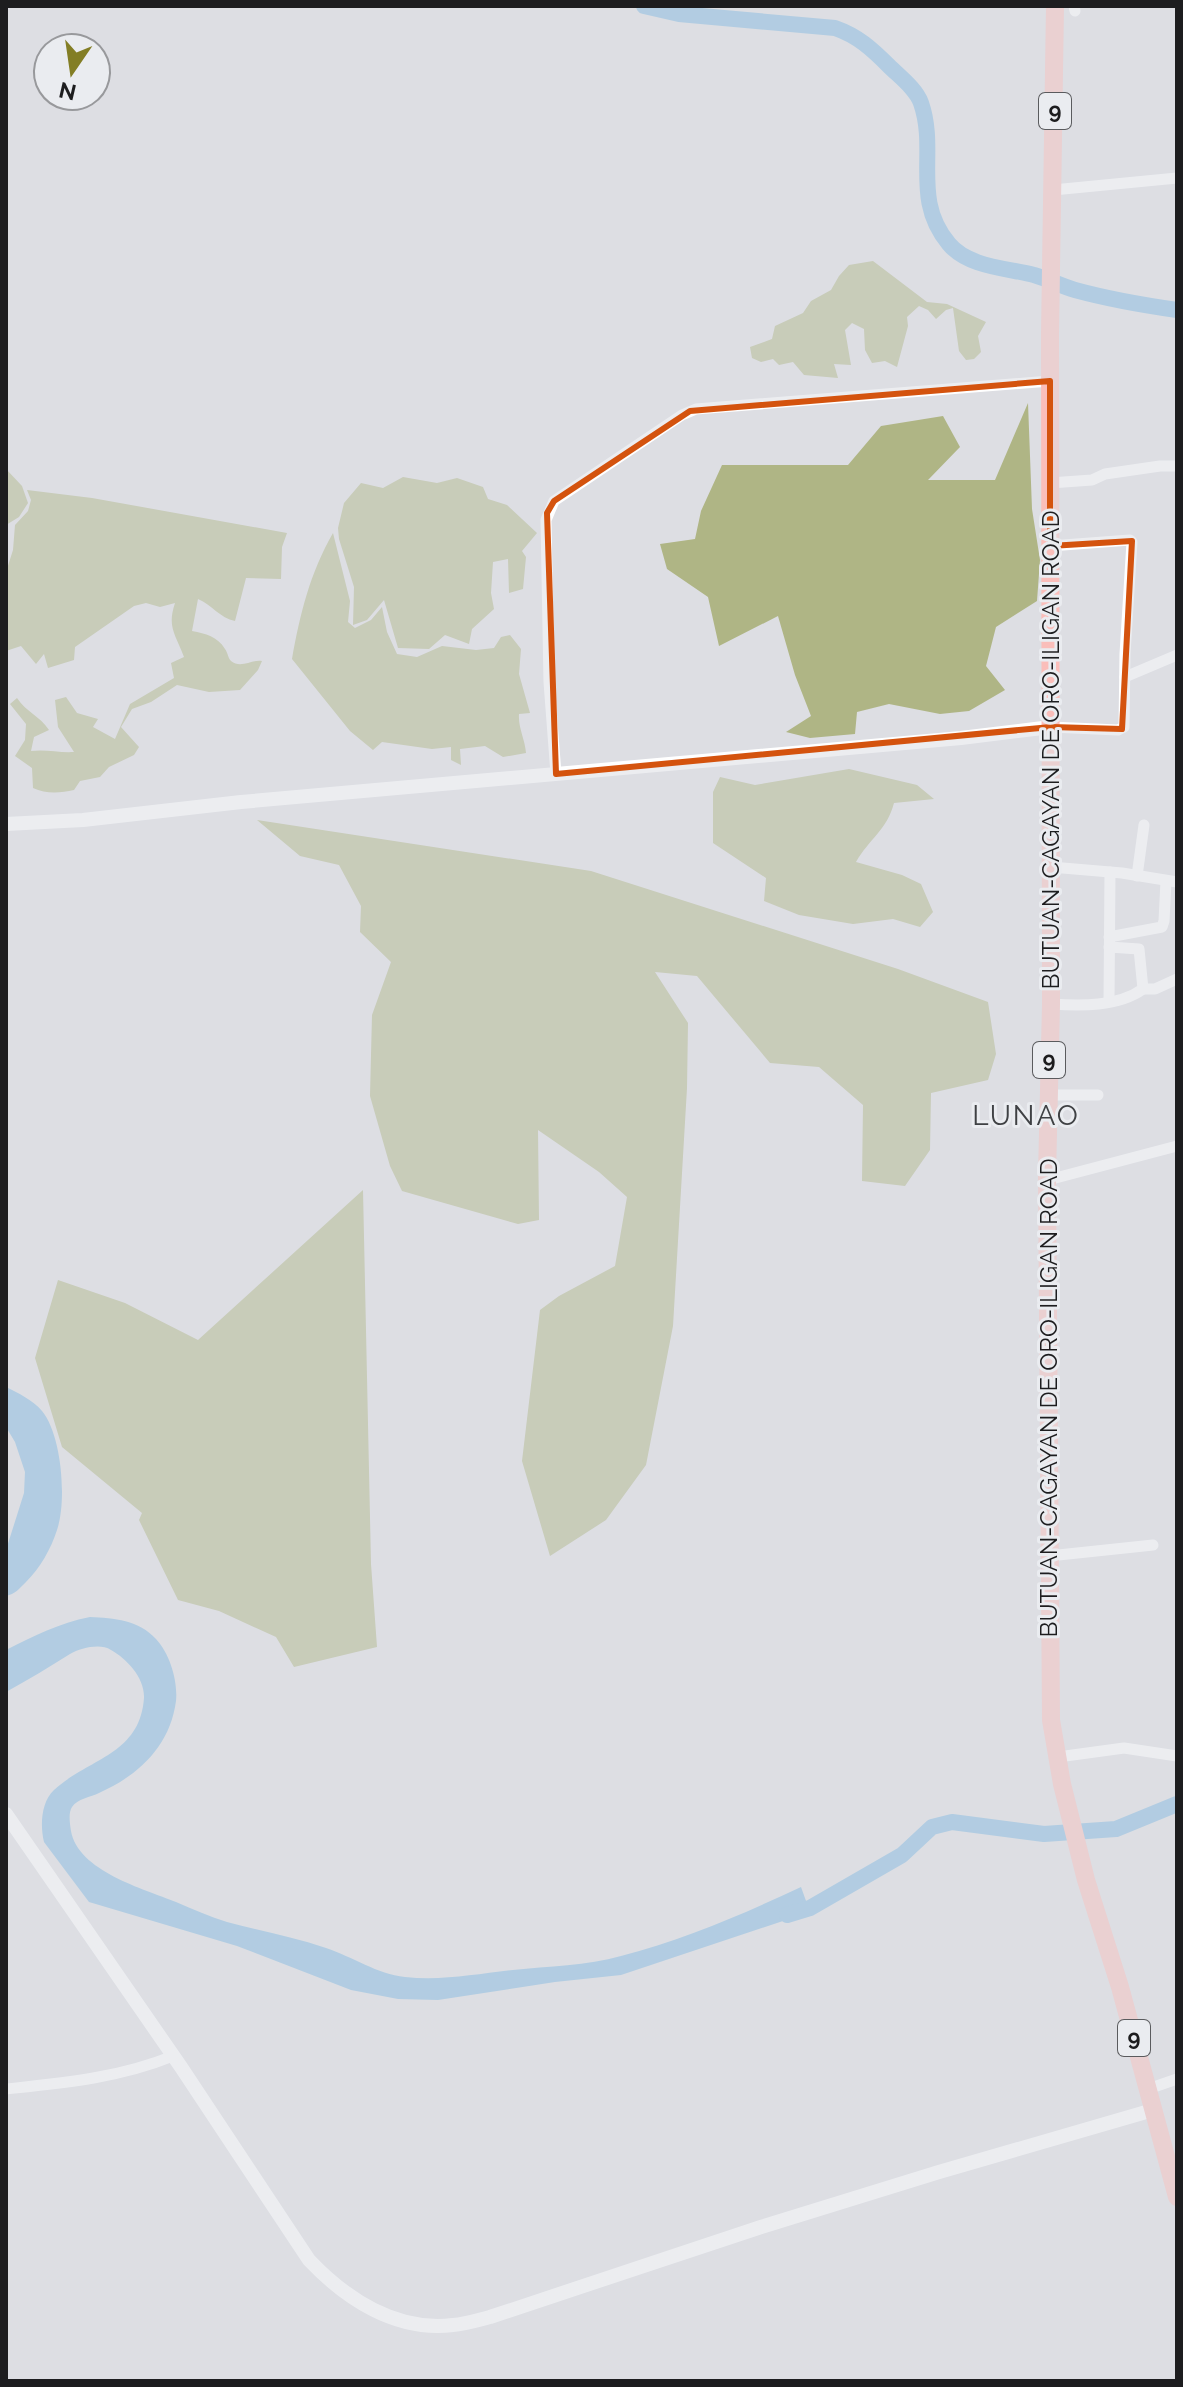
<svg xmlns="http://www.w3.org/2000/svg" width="1183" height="2387" viewBox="0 0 1183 2387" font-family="Raleway,sans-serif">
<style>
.green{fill:#afb585}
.water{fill:#7eb7df}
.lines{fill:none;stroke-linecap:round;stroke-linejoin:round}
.river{stroke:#7eb7df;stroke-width:16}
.minor{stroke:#fff;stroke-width:11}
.tertiary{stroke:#fff;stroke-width:14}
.trunk{stroke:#fabeba;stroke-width:18}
.marked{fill:none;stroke:#d4530e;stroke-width:6;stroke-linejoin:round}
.labels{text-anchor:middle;stroke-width:6;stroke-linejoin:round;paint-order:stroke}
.shield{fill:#eaecf0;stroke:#5a5b5e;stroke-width:2}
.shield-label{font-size:22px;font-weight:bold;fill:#1d1d1f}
.street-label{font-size:24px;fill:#1d1d1f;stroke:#eaecf0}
.quarter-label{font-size:28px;letter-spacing:2px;fill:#3f4144;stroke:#eaecf0}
</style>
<rect width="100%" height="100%" fill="#dddee3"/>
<g class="green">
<path d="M873 261 927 302 947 304 986 322 978 336 981 352 974 359 966 360 959 351 953 308 946 310 936 319 928 310 919 306 907 317 908 326 897 367 885 361 872 363 865 350 864 329 852 323 845 330 851 365 834 364 838 378 804 375 793 362 779 365 773 359 761 362 752 358 750 347 772 339 775 326 803 313 811 301 831 290 839 276 849 265Z"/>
<path d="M1028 403 1032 509 1040 560 1037 601 996 627 986 666 1005 690 969 711 940 714 889 704 857 712 855 734 810 738 786 732 811 716 795 675 778 616 719 646 708 597 667 569 660 544 695 539 701 511 722 465H848L881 426 943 416 960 447 928 480H995Z"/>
<path d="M6 469 22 486 28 503 19 517 6 525Z"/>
<path d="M403 477 437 483 457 478 483 487 488 499 507 505 537 533 522 551 526 557 523 589 509 593 508 559 493 562 491 593 494 609 472 629 469 644 445 635 429 649 398 648 384 600 367 620 353 625 354 587 339 539 338 528 344 503 361 483 383 488Z"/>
<path d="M27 490 92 498 287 533 282 547 281 579 246 578 235 621C220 618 212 605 198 599L192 631C206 634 217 636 225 649 228 653 228 658 231 661 241 669 252 659 262 661L258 670 240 690 209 692 177 685 151 702 132 709 121 727 139 747 134 755 109 767 100 777 80 781 74 790C60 793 46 794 33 788L32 768 15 756 25 740 26 724 10 704 17 698C26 712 40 716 49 730L34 737 31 751C46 749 59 753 74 752L58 727 55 700 66 697 77 713 98 719 93 727 115 739 130 704 174 678 171 663 184 657C175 633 167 627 175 603L160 607 146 603 134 606 75 647 74 660 48 668 44 654 36 664 21 646 6 651V572L13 550 15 525 28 511 31 500Z"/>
<path d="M333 533 350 601 348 622 355 628 371 620 382 607 387 632 397 654 417 657 442 646 476 650 494 648 501 637 510 635 521 649 519 674 530 713 519 714C518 728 525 739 526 753L503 757 485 746 460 749 461 765 451 760V747L432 749 382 742 373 750 350 731 292 659C300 614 310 573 333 533Z"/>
<path d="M849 769 917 785 934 799 894 803C887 830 869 839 856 862L902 875 921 884 933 912 920 927 893 919 853 924 799 915 764 901 766 878 713 843V792L720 777 755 785Z"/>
<path d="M257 820 591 871 898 969 988 1002 996 1054 988 1080 931 1093 930 1150 905 1186 862 1181 863 1105 819 1067 770 1063 697 976 655 972 688 1023 687 1088 673 1326 646 1465 606 1520 550 1556 522 1461 540 1310 559 1296 615 1266 627 1197 599 1172 538 1130 539 1220 518 1224 402 1191 390 1166 370 1096 372 1015 391 962 360 932 361 906 339 865 300 856Z"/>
<path d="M363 1190 371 1564 377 1647 294 1667 276 1637 219 1611 178 1600 139 1520 142 1513 62 1447 35 1358 58 1280 125 1303 198 1340Z"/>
</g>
<g class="water">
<path d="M6 1387C18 1393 33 1400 42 1411 62 1435 67 1501 57 1530 51 1549 40 1568 26 1582 19 1589 15 1594 6 1596V1550L24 1493 25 1472 15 1442 6 1427Z"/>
<path d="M90 1617C114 1618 139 1620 156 1639 170 1654 178 1681 176 1701 170 1746 139 1775 99 1793 91 1797 77 1799 72 1807 68 1813 70 1824 71 1831 78 1871 144 1889 176 1902 193 1909 210 1917 227 1922 260 1931 293 1937 326 1948 353 1957 377 1974 405 1977 442 1981 477 1974 513 1970 548 1966 587 1966 621 1956 683 1940 743 1914 801 1887L810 1912 621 1975 555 1982 438 2000 398 1999 351 1990 237 1946 89 1902 44 1842C40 1826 41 1802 54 1790 89 1758 140 1755 144 1698 145 1678 127 1659 111 1650 100 1643 81 1648 70 1654 49 1667 28 1680 6 1692V1650C34 1636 59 1623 90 1617Z"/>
</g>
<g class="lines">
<g class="river">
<path d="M644 6 679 14 835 28C858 36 872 49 889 66 900 77 916 89 921 103 938 152 911 199 949 244 968 267 1007 268 1034 275 1048 279 1061 286 1075 290 1108 299 1142 305 1177 310"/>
<path d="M787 1915 810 1908 902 1855 932 1827 952 1822 1044 1834 1116 1829 1177 1804"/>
</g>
<g class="minor">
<path d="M1074 6 1075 11"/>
<path d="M1053 190 1177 178"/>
<path d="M1050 483 1092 480 1105 474 1160 466H1177"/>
<path d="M1050 546 1130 540 1132 542 1125 654 1124 727 1118 730 1051 727"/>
<path d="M1125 677 1177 655"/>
<path d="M556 774 549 682 546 520 554 501 682 415 696 409 1050 381"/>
<path d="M1051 867 1122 873 1177 882"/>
<path d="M1137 876 1144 825"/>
<path d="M1109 937 1162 927 1164 921 1166 881"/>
<path d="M1143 989H1155L1177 979"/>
<path d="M1109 1001 1110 872"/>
<path d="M1051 1004C1080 1006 1118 1007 1143 989L1139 949 1109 947"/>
<path d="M1048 1095H1098"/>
<path d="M1048 1180 1177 1146"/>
<path d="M1049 1556 1153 1545"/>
<path d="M1058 1757 1124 1748 1177 1756"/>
<path d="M6 2089C63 2083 119 2078 173 2056"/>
<path d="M1148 2089 1177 2079"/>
</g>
<g class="tertiary">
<path d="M6 824 83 820 241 802 961 738 1051 727"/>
<path d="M6 1814 181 2067 309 2260C346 2299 396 2332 453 2325 466 2324 478 2320 490 2317L761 2227 939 2172 1153 2110"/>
</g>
<path class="trunk" d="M1055 6 1050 335 1051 1004 1047 1176 1051 1720 1062 1784 1086 1880 1120 1987 1177 2197"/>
</g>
<path d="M0 0H1183V2387H0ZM1050 381V546L1132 541 1122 729 1051 727 556 774 547 513 554 501 690 411Z" fill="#dddee3" fill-opacity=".55" fill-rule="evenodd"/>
<path class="marked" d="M1050 381V546L1132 541 1122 729 1051 727 556 774 547 513 554 501 690 411Z"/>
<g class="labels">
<g class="shield">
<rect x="1039" y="93" width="32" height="36" rx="6"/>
<rect x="1033" y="1042" width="32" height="36" rx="6"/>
<rect x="1118" y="2020" width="32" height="36" rx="6"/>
</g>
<g class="shield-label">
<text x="1055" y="119">9</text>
<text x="1049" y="1068">9</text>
<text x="1134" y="2046">9</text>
</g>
<g class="street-label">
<text transform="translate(1051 750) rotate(-90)" y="8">BUTUAN-CAGAYAN DE ORO-ILIGAN ROAD</text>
<text transform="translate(1049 1398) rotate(-90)" y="8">BUTUAN-CAGAYAN DE ORO-ILIGAN ROAD</text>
</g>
<g class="quarter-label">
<text x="1026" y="1125">LUNAO</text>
</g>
</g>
<rect width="1183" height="2387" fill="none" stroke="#1d1d1f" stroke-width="16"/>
<g transform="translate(72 72) rotate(193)"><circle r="38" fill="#eaecf0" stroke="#98999c" stroke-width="2"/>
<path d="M0-6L14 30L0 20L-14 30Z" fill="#837e25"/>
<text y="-12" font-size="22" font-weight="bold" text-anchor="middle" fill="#1d1d1f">N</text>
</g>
</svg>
